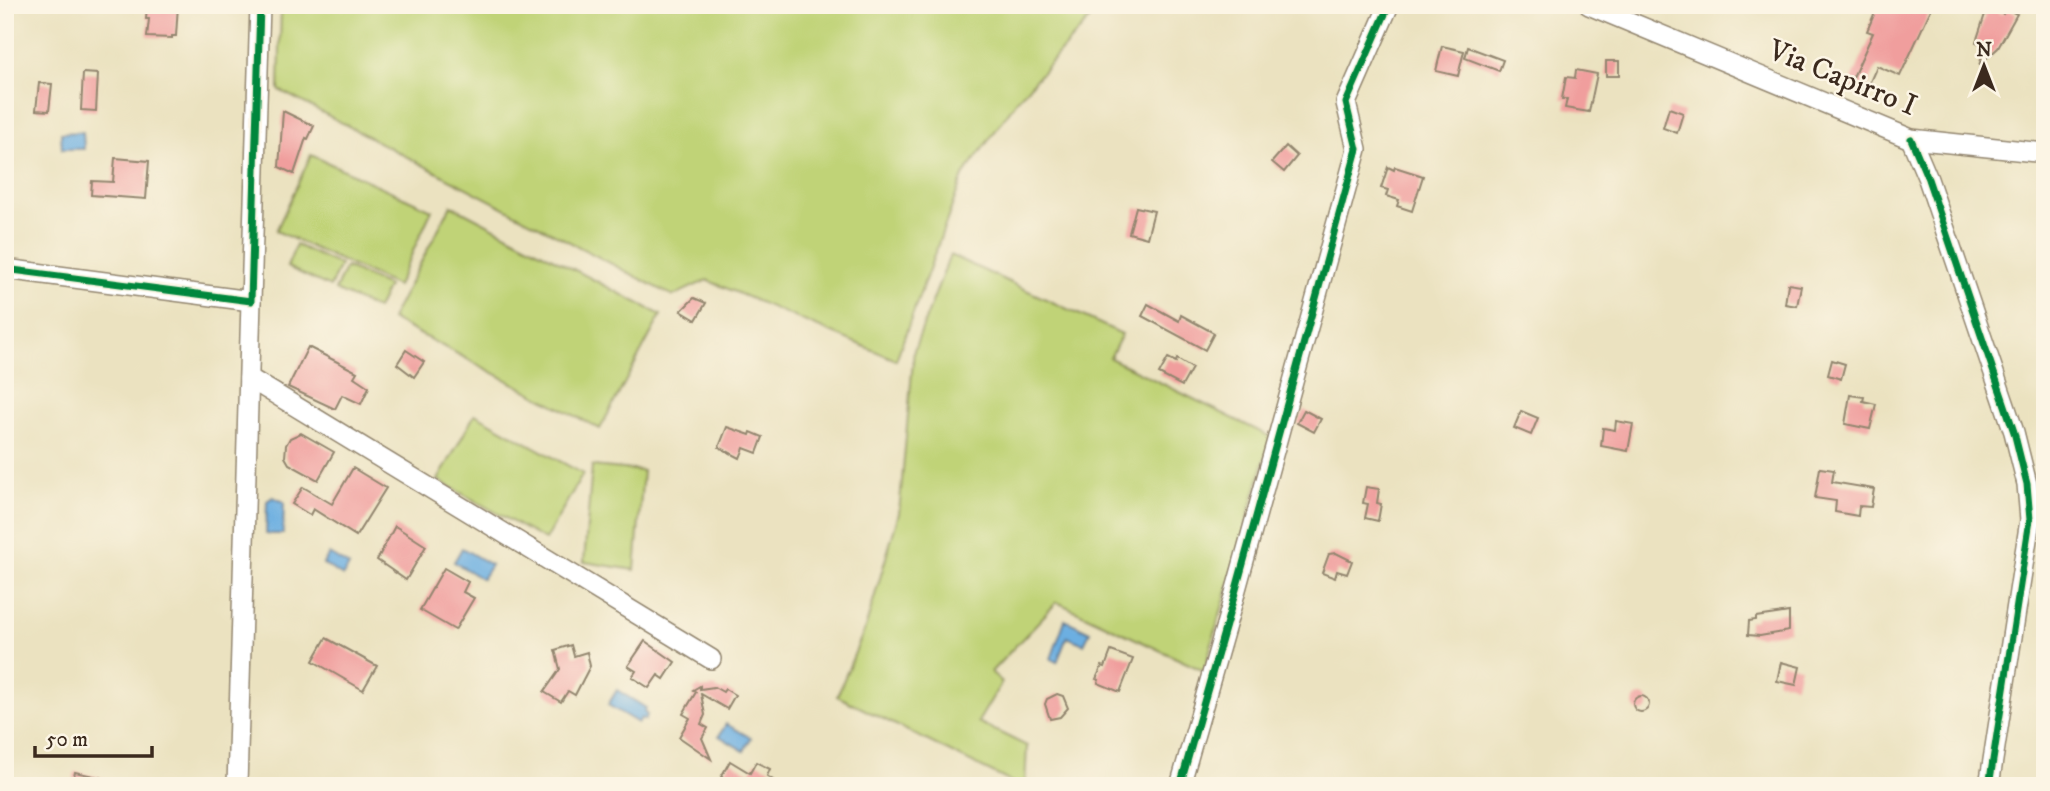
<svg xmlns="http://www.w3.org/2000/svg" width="2050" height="791" viewBox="0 0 2050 791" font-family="'IM FELL DW Pica',serif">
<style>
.green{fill:#c0d377;stroke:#7e7e4a;stroke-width:2}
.water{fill:#6cafe1;stroke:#546c80;stroke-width:2}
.building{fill:#f09e9d}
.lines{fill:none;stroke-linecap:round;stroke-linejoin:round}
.street-casing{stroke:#93866f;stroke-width:22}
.street{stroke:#fff;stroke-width:19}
.cycleway-casing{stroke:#fcf5e5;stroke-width:11}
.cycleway{stroke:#00873e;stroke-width:7}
.labels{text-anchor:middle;stroke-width:5;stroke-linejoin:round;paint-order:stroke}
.street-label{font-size:30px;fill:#3b2a1e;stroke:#fcf5e5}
</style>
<rect width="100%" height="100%" fill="#fcf5e5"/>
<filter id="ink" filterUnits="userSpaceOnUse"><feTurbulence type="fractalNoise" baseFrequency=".0143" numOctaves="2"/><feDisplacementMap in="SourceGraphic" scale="14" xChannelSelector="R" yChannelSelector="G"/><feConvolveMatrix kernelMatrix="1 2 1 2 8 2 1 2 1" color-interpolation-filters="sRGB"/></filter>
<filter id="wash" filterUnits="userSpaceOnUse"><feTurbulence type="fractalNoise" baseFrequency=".00686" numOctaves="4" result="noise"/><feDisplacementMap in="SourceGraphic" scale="28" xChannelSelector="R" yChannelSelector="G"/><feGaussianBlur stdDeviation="1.57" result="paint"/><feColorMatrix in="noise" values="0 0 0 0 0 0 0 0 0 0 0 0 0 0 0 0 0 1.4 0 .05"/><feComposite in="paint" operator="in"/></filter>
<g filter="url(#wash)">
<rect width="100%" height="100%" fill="#ebe2c0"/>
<g class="green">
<path d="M281 5H1087L1095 13 1019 98 963 176 896 360 707 280 673 296 279 90Z"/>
<path d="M311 155 432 210 397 286 276 231Z"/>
<path d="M451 205 661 315 600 429 391 319Z"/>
<path d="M296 245 340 265 330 287 287 267Z"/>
<path d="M950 255 1122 334 1110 358 1271 437 1204 671 1057 602 991 672 1002 682 978 722 1027 746 1025 786H1019L837 696 866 626 899 513 914 350Z"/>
<path d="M346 267 388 286 377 309 335 290Z"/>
<path d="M475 414 583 474 545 540 438 480Z"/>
<path d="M592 466 643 471 635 570 584 562Z"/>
</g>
<g class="water">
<path d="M83 132 84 149H62L61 133Z"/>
<path d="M273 497 284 502 283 534H266L267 501Z"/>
<path d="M462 548 491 565 482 579 454 562Z"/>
<path d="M329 554 349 566 343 576 323 564Z"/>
<path d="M1065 620 1090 632 1084 644 1067 637 1057 662 1051 659Z"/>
<path d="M617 690 646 708 644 712 647 715 645 720 641 718 638 723 608 705Z"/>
<path d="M726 724 751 738 744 751 719 736Z"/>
</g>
<g id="blocks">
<g class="building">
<path d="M147 5H178L176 36H172V38L147 37 149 19H146Z"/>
<path d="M1878 5H1933L1900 76 1877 66 1865 93 1849 86 1873 33 1867 31Z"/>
<path d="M1987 8 2003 14 2006 9 2017 14 1998 48 1979 65 1986 46 1976 42Z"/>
<path d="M1442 46 1464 51 1458 76 1436 71Z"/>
<path d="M1468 47 1503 60 1499 71 1465 58Z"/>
<rect x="1606" y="61" width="13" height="15"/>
<path d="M1576 70 1597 74 1589 112 1565 108 1567 99H1562L1566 77 1575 78Z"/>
<path d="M83 73 98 74 96 111 81 110Z"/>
<path d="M39 83 52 84 49 111 36 110Z"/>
<path d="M1669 108 1683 113 1677 133 1663 128Z"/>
<path d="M283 111 314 126 308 139 306 138 294 174 279 167Z"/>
<path d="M1286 146 1297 156 1284 172 1272 162Z"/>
<path d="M115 158 149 161 146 199 91 195 92 181 113 182Z"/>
<path d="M1388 167 1394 170 1395 167 1423 176 1412 211 1397 206 1399 200 1386 196 1388 190 1381 188Z"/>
<path d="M1136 207 1154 211 1147 238 1129 233Z"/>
<path d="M1788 284 1801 286 1797 306 1785 304Z"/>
<path d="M694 298 706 303 696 320 681 311Z"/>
<path d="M1148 304 1179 321 1181 315 1214 333 1205 350 1142 316Z"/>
<path d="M308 347 357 372 354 377 369 387 361 404 342 395 335 409 288 387Z"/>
<path d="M406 350 424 362 414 377 397 364Z"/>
<path d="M1168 358 1176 362 1177 359 1192 368 1182 386 1159 374Z"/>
<path d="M1832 360 1845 364 1841 379 1828 375Z"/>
<path d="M1850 395 1864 397 1863 401 1876 404 1870 429 1845 424Z"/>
<path d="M1304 410 1321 419 1314 432 1297 423Z"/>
<path d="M1521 411 1538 418 1531 435 1514 428Z"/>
<path d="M1616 421 1633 424 1628 451 1601 446 1603 428 1615 430Z"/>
<path d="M727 427 750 435 751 432 763 437 757 453 744 448 740 458 719 447Z"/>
<path d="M301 433 334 452 318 480 289 464 285 457 286 445 290 438Z"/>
<path d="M353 468 386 488 356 536 313 509 310 515 292 504 303 487 332 504Z"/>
<path d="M1820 468 1834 470 1832 482 1874 489 1871 507 1859 506 1858 516 1835 512 1836 501 1815 498Z"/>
<path d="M1366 487 1379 489 1377 503 1381 504 1378 521 1365 518 1368 504 1363 503Z"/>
<path d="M395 526 426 546 406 580 377 560Z"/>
<path d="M1336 553 1352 561 1347 574 1337 571 1335 578 1322 573 1329 554Z"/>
<path d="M444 568 468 582 463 592 474 598 455 630 420 610Z"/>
<path d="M1789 612V631L1760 636 1748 635 1749 621 1756 620V617Z"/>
<path d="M326 638 377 666 363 690 313 661Z"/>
<path d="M645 641 675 662 664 679 658 675 649 688 632 677 636 671 628 666Z"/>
<path d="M571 645 574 656 587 652 590 666 575 695 568 691 561 702 544 692 560 669 555 650Z"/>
<path d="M1111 651 1133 659 1120 692 1098 683 1099 680 1096 679 1102 666 1105 667Z"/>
<path d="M1781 662 1800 667 1796 685 1777 681Z"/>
<path d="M700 686V689L714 687 723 692 725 689 735 695 727 709 701 694 705 715 701 724 708 728 702 738 711 759 679 737 690 718 683 714 696 692 693 690Z"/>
<path d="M1057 694 1063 696 1068 708 1060 717 1050 719 1045 704 1047 699Z"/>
<circle cx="1641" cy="704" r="8"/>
<path d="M730 761 750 773 756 762 770 769 767 776 782 786H743L735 780 733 783 721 777Z"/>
<path d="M75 772 112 780 111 786H72Z"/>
</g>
</g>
</g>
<g filter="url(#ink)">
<use href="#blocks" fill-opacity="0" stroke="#93866f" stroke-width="2"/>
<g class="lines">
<defs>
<g id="street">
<path d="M1589 5 1911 139 2045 153"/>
<path d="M1911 139 1928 179 2014 432 2027 484 2030 520 1989 786"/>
<path d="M5 269 251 301 260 5"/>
<path d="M249 378 711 659"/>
<path d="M237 786 251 301"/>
<path d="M1180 786 1232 604 1357 149 1346 103 1389 5"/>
</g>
</defs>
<use href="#street" class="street-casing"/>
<use href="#street" class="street"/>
<defs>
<g id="cycleway">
<path d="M1911 139 1928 179 2014 432 2027 484 2030 520 1989 786"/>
<path d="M5 269 251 301 260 5"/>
<path d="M1180 786 1232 604 1357 149 1346 103 1389 5"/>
</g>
</defs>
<use href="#cycleway" class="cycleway-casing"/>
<use href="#cycleway" class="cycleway"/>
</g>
</g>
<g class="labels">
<g class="street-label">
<text transform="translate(1843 77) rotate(22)" y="10">Via Capirro I</text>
</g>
</g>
<rect width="2050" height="791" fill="none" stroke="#fcf5e5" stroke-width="28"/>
<g transform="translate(1984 66)" stroke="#fcf5e5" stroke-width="5" paint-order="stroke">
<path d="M0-5L12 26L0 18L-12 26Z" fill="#3b2a1e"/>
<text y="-10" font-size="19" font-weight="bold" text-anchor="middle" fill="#3b2a1e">N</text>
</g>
<path d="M35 746v10h117v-10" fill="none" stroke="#3b2a1e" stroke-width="3.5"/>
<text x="46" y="746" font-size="21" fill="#3b2a1e" stroke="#fcf5e5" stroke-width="5" paint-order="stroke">50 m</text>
</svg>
